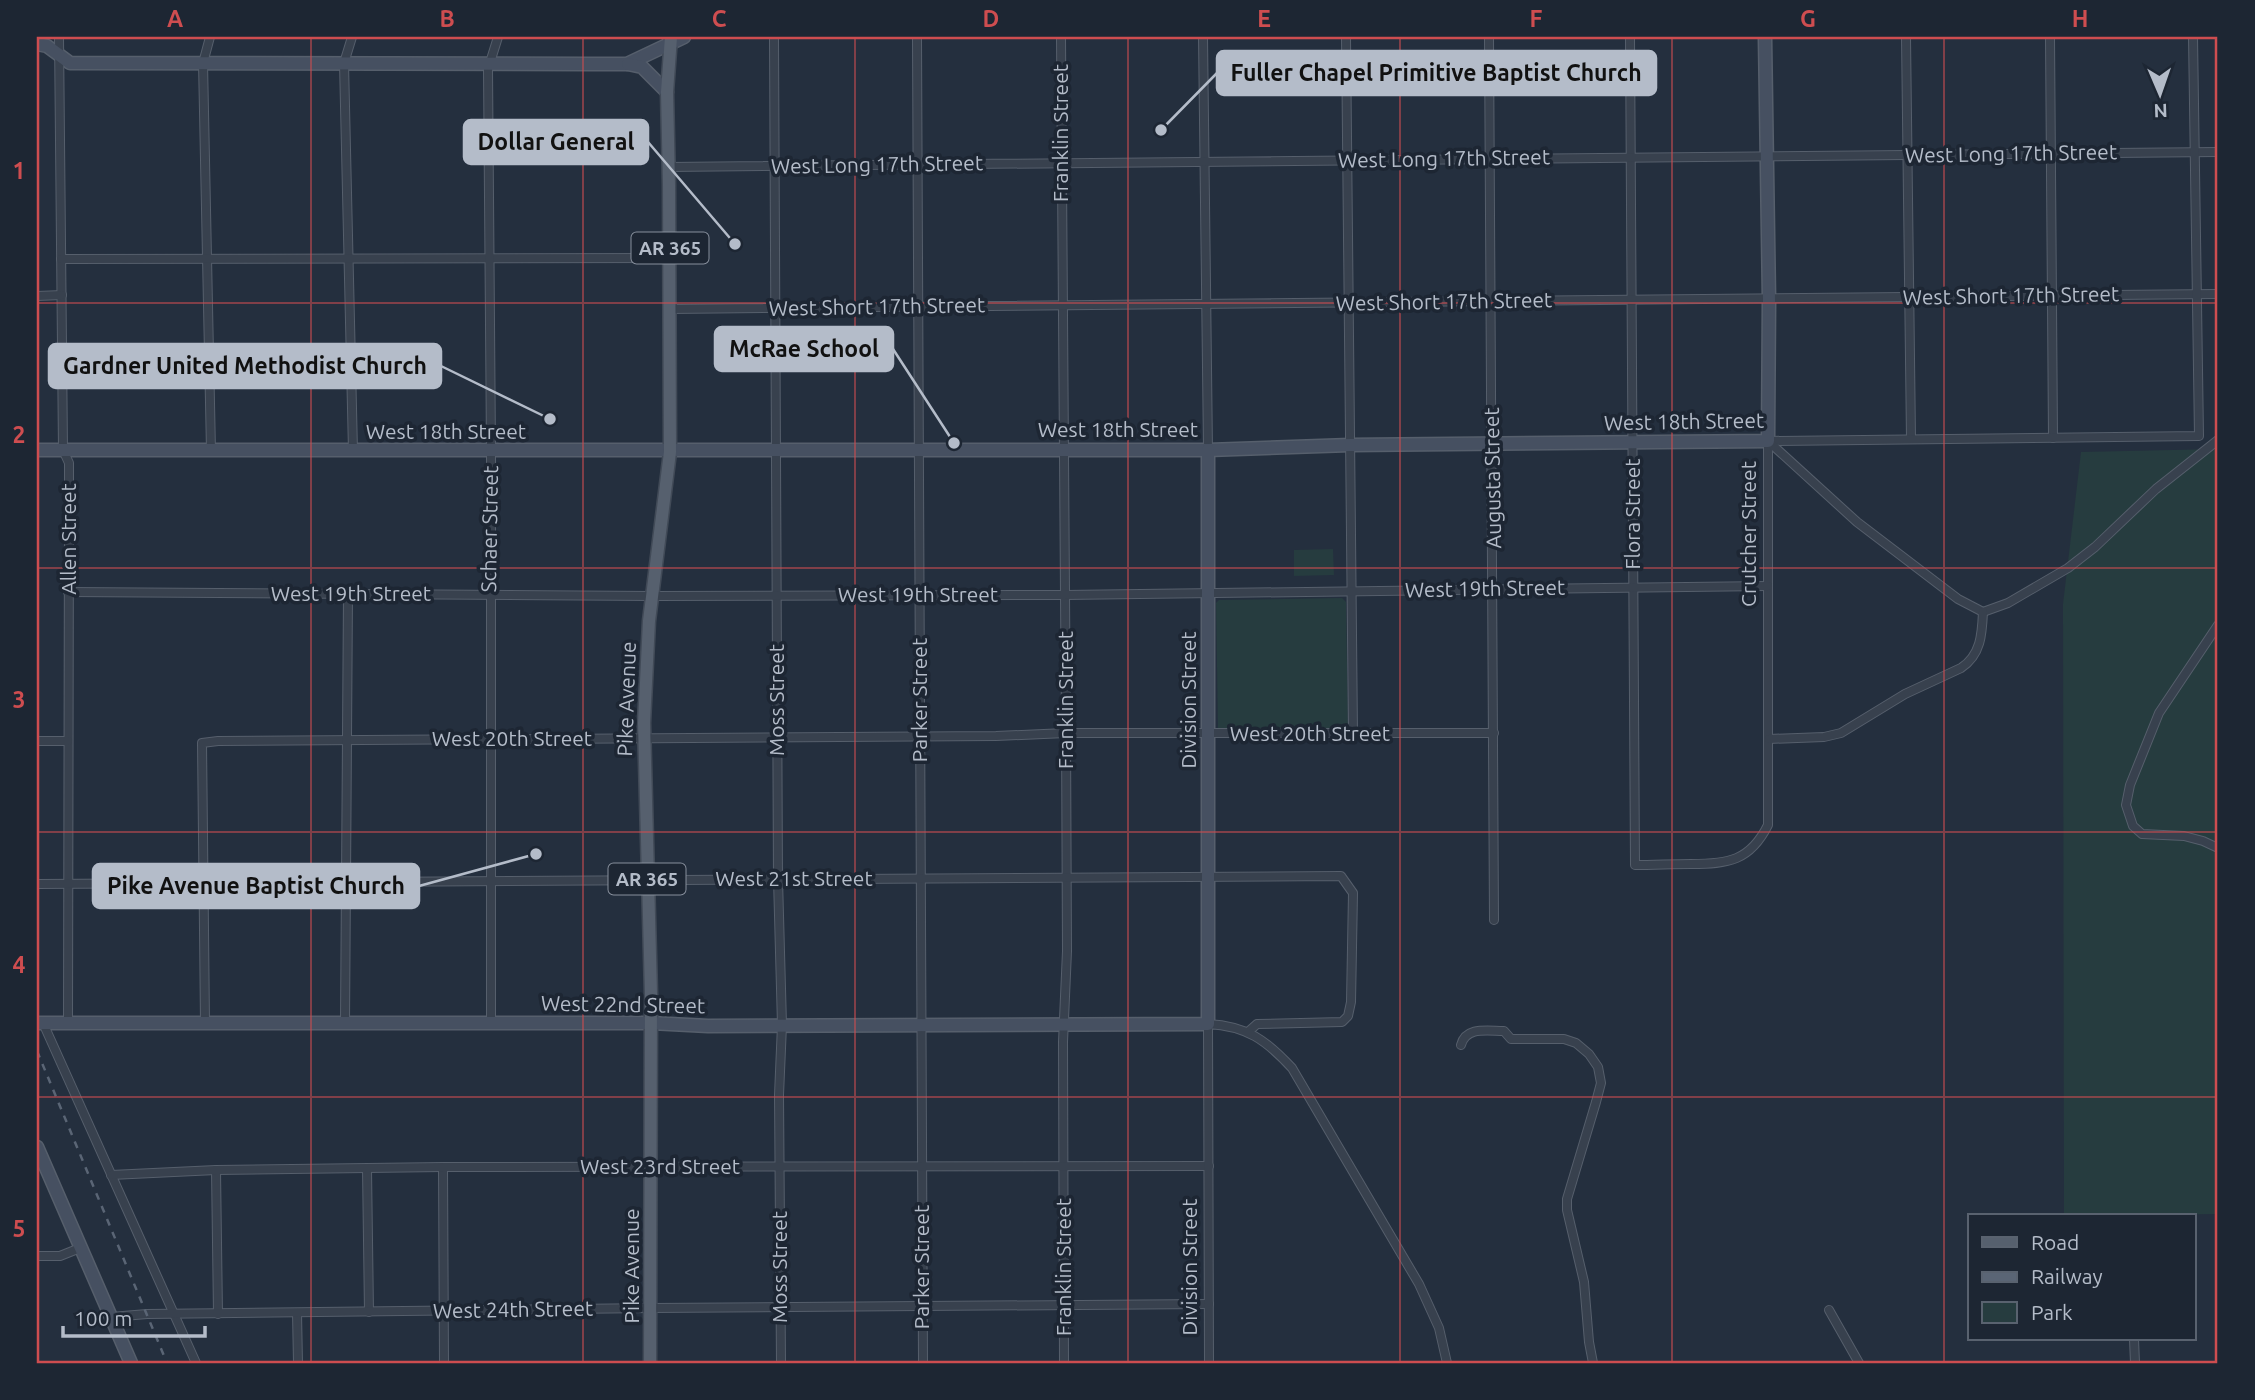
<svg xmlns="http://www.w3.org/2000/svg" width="2255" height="1400" viewBox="0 0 2255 1400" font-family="Ubuntu,sans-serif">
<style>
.green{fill:#263c3f}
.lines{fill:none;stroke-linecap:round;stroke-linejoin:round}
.street-casing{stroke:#565f6c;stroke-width:10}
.secondary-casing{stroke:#565f6c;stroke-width:15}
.primary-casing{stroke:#414a57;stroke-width:15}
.street{stroke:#38414e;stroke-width:8}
.secondary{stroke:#465061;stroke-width:12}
.primary{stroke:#56606e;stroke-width:12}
.rail{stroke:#5a6575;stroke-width:2.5;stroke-dasharray:7 7;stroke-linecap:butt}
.grid{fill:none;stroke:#ce4d50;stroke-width:2;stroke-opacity:0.55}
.labels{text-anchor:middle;stroke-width:7;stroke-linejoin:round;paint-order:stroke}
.shield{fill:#1d2633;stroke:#878f9c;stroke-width:2}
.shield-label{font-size:19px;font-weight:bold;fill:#b4bcc9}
.street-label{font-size:21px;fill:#b4bcc9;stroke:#1d2633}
.leader{fill:none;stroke:#b4bcc9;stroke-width:2.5}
.callout-dot{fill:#b4bcc9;stroke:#1d2633;stroke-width:2.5}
.callout{fill:#b4bcc9;stroke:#b4bcc9;stroke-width:2.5}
.callout-label{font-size:23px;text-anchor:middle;font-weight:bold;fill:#111}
.neatline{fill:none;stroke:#ce4d50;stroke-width:2.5}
.grid-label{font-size:23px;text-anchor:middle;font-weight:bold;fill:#ce4d50}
</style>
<rect width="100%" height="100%" fill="#242f3e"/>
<g class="green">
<path d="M2218 449V1214L2064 1216 2063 604 2081 452Z"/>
<path d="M1333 549 1334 575 1294 576V550Z"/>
<path d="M1342 598 1346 602 1348 725 1344 729 1218 728 1216 603 1219 600Z"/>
</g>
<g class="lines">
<defs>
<g id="street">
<path d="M59 37 63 450 69 463V509L68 1023"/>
<path d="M210 37 203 63 211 451"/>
<path d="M352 37 344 63 353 451"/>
<path d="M774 37 778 879 782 1025 779 1095 781 1363"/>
<path d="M917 37 923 1363"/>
<path d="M1061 37 1066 733 1067 951 1063 1042 1064 1363"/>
<path d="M1203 37 1208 450"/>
<path d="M1346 37 1353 734"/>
<path d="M1489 37 1494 920"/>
<path d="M1630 37 1635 865C1654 865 1672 864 1691 864 1728 864 1750 861 1768 825V441"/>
<path d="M1906 37 1911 439"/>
<path d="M2050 37 2053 438"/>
<path d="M669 167 2218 152"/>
<path d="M61 259 670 258"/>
<path d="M37 296 62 295"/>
<path d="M670 309 2218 294"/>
<path d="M1768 441 2199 436 2193 37"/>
<path d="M1768 441 1857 522 1958 599 1983 612 2008 603 2068 568 2095 547 2156 489 2218 440"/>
<path d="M68 592 652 596 1065 595 1768 586"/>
<path d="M2218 625 2159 713 2130 785 2126 805 2133 826 2142 834 2184 836 2203 841 2218 848"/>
<path d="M1769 739 1824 737 1841 733 1905 694 1961 668C1981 655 1982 634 1983 612"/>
<path d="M37 741H68"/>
<path d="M37 884 1341 876 1353 893 1351 1002 1348 1016 1342 1022 1257 1024 1248 1032"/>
<path d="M43 1023 196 1363"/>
<path d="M205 1023 202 743 218 741 996 736 1066 733H1494"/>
<path d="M345 1023 348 594"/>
<path d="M491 1023V451L488 69 498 37"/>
<path d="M1461 1045C1466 1026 1488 1031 1504 1031L1511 1039H1564L1576 1043 1589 1054 1598 1067 1601 1083 1596 1102 1567 1199V1210L1584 1282 1589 1342 1593 1363"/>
<path d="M443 1167 444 1363"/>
<path d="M367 1169 369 1312"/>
<path d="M216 1170 218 1314"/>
<path d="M111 1175 216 1170 443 1167 1209 1166"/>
<path d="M37 1256H60L80 1248"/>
<path d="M1829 1310 1859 1363"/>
<path d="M297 1313 298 1363"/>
<path d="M111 1317 147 1314 652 1308 1209 1304"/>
<path d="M2134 1339 2135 1363"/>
<path d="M1209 1363 1208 1024C1247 1026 1266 1040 1292 1068L1419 1284 1439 1328 1447 1363"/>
</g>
<g id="secondary">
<path d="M37 44 47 46 70 63 591 64H627L684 37"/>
<path d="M628 64 642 67 667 92"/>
<path d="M37 450H1208L1350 445 1768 441 1769 300 1765 37"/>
<path d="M37 1023H651L708 1026 1208 1024V450"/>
<path d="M37 1147 131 1363"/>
</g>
<path id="primary" d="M650 1363 651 994 644 723 649 621 670 452 669 185 667 92 671 37"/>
</defs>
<use href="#street" class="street-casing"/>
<use href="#secondary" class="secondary-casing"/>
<use href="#primary" class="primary-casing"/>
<use href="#street" class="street"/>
<use href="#secondary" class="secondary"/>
<use href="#primary" class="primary"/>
<path class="rail" d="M37 1051 167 1363"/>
</g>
<path class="grid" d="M311 37V1363M583 37V1363M855 37V1363M1128 37V1363M1400 37V1363M1672 37V1363M1944 37V1363M37 303H2218M37 568H2218M37 832H2218M37 1097H2218"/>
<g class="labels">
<g class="shield">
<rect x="631.5" y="232.5" width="77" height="31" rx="5"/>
<rect x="608.5" y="863.5" width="77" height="31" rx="5"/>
</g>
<g class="shield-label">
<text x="670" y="255">AR 365</text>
<text x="647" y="886">AR 365</text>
</g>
<g class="street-label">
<text transform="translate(1061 133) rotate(-90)" y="7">Franklin Street</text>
<text transform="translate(2011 154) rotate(-1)" y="7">West Long 17th Street</text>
<text transform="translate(1444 159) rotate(-1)" y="7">West Long 17th Street</text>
<text transform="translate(877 165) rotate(-1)" y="7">West Long 17th Street</text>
<text transform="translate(2011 296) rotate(-1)" y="7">West Short 17th Street</text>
<text transform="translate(1444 302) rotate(-1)" y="7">West Short 17th Street</text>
<text transform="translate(877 307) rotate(-1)" y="7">West Short 17th Street</text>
<text transform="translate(1684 422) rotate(-1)" y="7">West 18th Street</text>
<text x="1118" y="437">West 18th Street</text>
<text x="446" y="439">West 18th Street</text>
<text transform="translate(1493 478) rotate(-91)" y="7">Augusta Street</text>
<text transform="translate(1633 514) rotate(-90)" y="7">Flora Street</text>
<text transform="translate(490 529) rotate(-89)" y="7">Schaer Street</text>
<text transform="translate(1749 534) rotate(-90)" y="7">Crutcher Street</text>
<text transform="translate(69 539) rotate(-90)" y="7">Allen Street</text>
<text transform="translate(1485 589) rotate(-1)" y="7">West 19th Street</text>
<text x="351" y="601">West 19th Street</text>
<text x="918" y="602">West 19th Street</text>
<text transform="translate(627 699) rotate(-88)" y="7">Pike Avenue</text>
<text transform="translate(777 700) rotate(-90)" y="7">Moss Street</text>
<text transform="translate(920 700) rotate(-90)" y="7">Parker Street</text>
<text transform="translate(1066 700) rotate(-90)" y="7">Franklin Street</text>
<text transform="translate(1189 700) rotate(-90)" y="7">Division Street</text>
<text x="1310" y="741">West 20th Street</text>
<text x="512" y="746">West 20th Street</text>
<text x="794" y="886">West 21st Street</text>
<text transform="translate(623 1005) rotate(1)" y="7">West 22nd Street</text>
<text x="660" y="1174">West 23rd Street</text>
<text transform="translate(632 1266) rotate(-90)" y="7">Pike Avenue</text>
<text transform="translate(780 1267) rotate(-90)" y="7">Moss Street</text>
<text transform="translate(922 1267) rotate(-90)" y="7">Parker Street</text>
<text transform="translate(1064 1267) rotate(-90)" y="7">Franklin Street</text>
<text transform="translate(1190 1267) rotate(-90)" y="7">Division Street</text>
<text transform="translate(513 1310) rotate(-1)" y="7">West 24th Street</text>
</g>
</g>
<path class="leader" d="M1161 130L1217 73M735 244L648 142M954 443L893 349M550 419L441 366M536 854L419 886"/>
<g class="callout-dot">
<circle cx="1161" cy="130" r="7"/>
<circle cx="735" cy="244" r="7"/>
<circle cx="954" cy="443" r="7"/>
<circle cx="550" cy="419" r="7"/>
<circle cx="536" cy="854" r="7"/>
</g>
<g class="callout">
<rect x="1217" y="51" width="439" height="44" rx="7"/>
<rect x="464" y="120" width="184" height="44" rx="7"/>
<rect x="715" y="327" width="178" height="44" rx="7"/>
<rect x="49" y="344" width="392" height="44" rx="7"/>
<rect x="93" y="864" width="326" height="44" rx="7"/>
</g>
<g class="callout-label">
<text x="1436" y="81">Fuller Chapel Primitive Baptist Church</text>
<text x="556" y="150">Dollar General</text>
<text x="804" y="357">McRae School</text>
<text x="245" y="374">Gardner United Methodist Church</text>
<text x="256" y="894">Pike Avenue Baptist Church</text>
</g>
<rect width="2255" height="1400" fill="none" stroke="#1d2633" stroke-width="77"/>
<rect x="1968" y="1214" width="228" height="126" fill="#1d2633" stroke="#59626f" stroke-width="2"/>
<rect x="1982" y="1237" width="35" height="10" fill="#56606e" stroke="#59626f" stroke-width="2"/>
<text x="2031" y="1250" font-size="21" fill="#b4bcc9">Road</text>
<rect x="1982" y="1272" width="35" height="10" fill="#5a6575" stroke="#59626f" stroke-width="2"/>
<text x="2031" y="1284" font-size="21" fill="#b4bcc9">Railway</text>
<rect x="1982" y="1302" width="35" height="21" fill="#263c3f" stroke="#59626f" stroke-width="2"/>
<text x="2031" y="1320" font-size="21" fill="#b4bcc9">Park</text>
<g transform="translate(2160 94) rotate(178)" stroke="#1d2633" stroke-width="5" paint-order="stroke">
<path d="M0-5L12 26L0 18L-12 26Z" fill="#b4bcc9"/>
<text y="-10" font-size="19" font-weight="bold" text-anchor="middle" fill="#b4bcc9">N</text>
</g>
<path d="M63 1326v10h142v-10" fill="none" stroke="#b4bcc9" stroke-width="3.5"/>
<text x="74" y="1326" font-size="21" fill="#b4bcc9" stroke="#1d2633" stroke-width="5" paint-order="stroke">100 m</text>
<rect x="38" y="38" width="2178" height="1324" class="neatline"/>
<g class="grid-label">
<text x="175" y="27">A</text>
<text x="447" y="27">B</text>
<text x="719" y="27">C</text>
<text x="991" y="27">D</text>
<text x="1264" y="27">E</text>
<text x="1536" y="27">F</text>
<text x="1808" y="27">G</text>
<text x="2080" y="27">H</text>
<text x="19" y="179">1</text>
<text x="19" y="443">2</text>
<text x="19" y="708">3</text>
<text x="19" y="973">4</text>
<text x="19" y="1237">5</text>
</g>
</svg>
